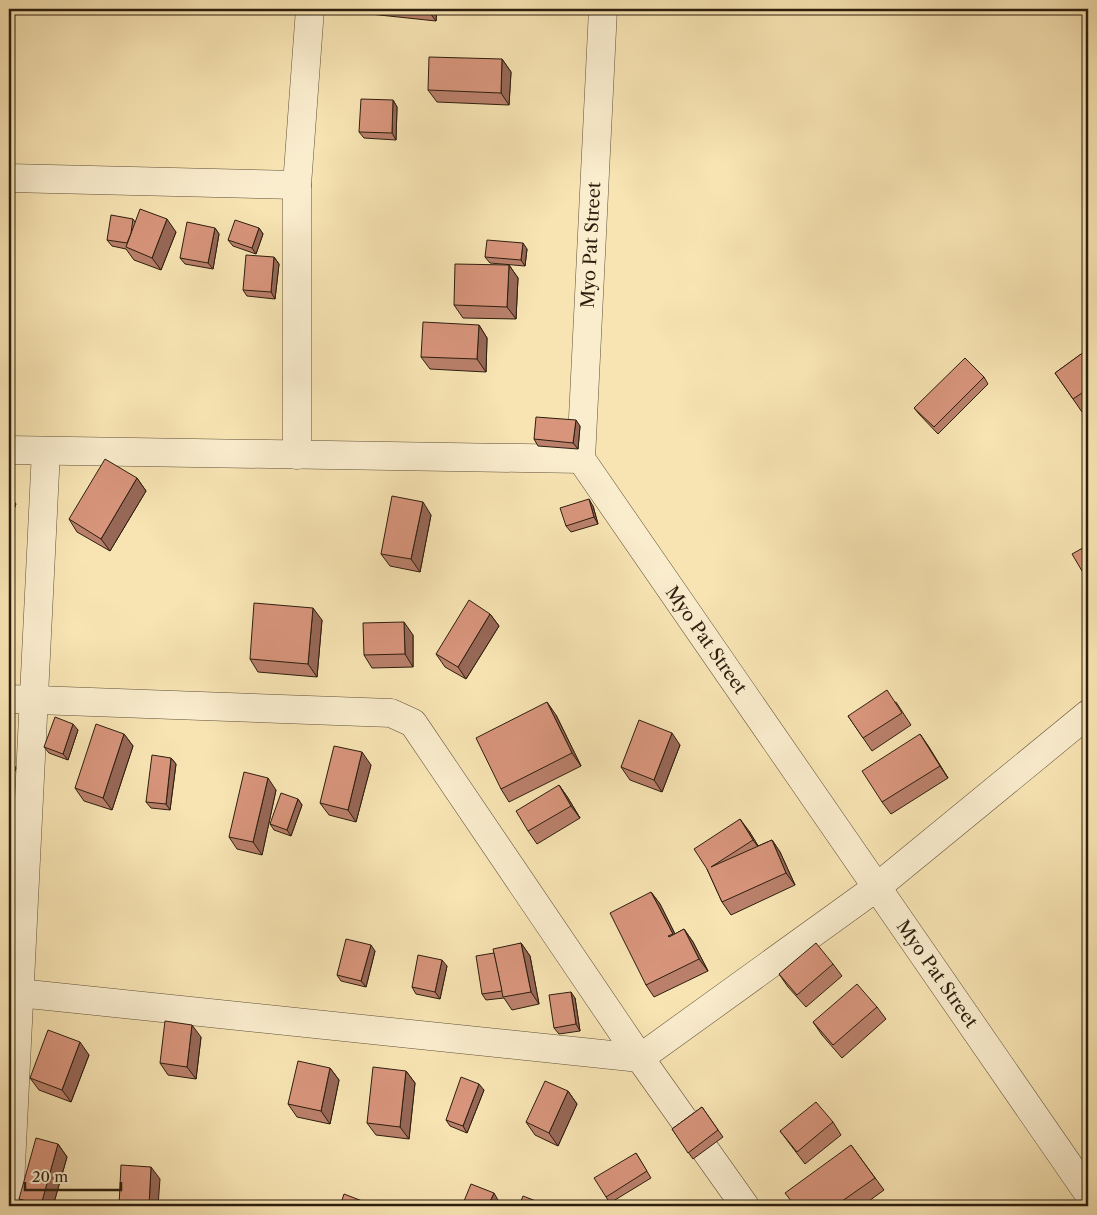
<svg xmlns="http://www.w3.org/2000/svg" width="1097" height="1215" viewBox="0 0 1097 1215" font-family="'Libre Caslon Text',serif">
<style>
.lines{fill:none;stroke-linecap:round;stroke-linejoin:round}
.minor-casing{stroke:#5f5037;stroke-width:29}
.minor{stroke:#faedce;stroke-width:28}
.wall{fill:#ba806b;stroke:#2c1e0e}
.shaded-wall{fill:#976857;stroke:#2c1e0e}
.building{fill:#d8957c;stroke:#2c1e0e}
.labels{text-anchor:middle;stroke-width:5;stroke-linejoin:round;paint-order:stroke}
.street-label{font-size:18px;fill:#2c1e0e;stroke:#faedce}
</style>
<rect width="100%" height="100%" fill="#f8e4b3"/>
<filter id="stains"><feTurbulence type="fractalNoise" baseFrequency=".004" numOctaves="4"/><feColorMatrix values="0 0 0 0 .2 0 0 0 0 .09 0 0 0 0 .02 0 0 0 .5 -.17"/></filter>
<radialGradient id="worn" r=".72"><stop offset=".6" stop-color="#630" stop-opacity="0"/><stop offset="1" stop-color="#630" stop-opacity=".3"/></radialGradient>
<g class="lines">
<defs>
<g id="minor">
<path d="M603 9 581 459 1088 1193"/>
<path d="M9 178 297 185"/>
<path d="M9 450 581 459"/>
<path d="M297 455V185L310 9"/>
<path d="M9 699 391 713 413 723 640 1058 745 1206"/>
<path d="M9 992 640 1058 877 887 1088 714"/>
<path d="M9 1206 46 451"/>
</g>
</defs>
<use href="#minor" class="minor-casing"/>
<use href="#minor" class="minor"/>
</g>
<g class="wall">
<path d="M366 9H437L436 21 370 14Z"/>
<path d="M502 59 511 72 509 105 437 102 428 90Z"/>
<path d="M393 100 397 107 396 140 364 138 359 132Z"/>
<path d="M133 219 135 222 176 232 161 270 134 260 126 249 112 246 107 240Z"/>
<path d="M215 228 219 234 213 269 185 264 180 258Z"/>
<path d="M259 228 263 234 256 254 233 246 228 240Z"/>
<path d="M527 249 525 266 490 263 485 257Z"/>
<path d="M274 257 279 264 275 299 247 296 243 290Z"/>
<path d="M509 265 518 278 516 319 463 318 454 305Z"/>
<path d="M479 325 487 338 486 372 430 369 421 357Z"/>
<path d="M1088 349V407L1082 412 1055 373Z"/>
<path d="M984 377 988 384 938 434 919 414 914 408Z"/>
<path d="M580 426 578 449 538 446 534 439Z"/>
<path d="M137 478 146 491 110 551 77 532 69 519Z"/>
<path d="M593 506 598 524 571 532 566 526Z"/>
<path d="M431 515 420 572 390 566 381 554Z"/>
<path d="M1088 545V581L1085 576Z"/>
<path d="M490 614 499 626 466 679 445 667 436 654Z"/>
<path d="M322 620 317 677 258 672 250 659Z"/>
<path d="M413 635V667L372 668 364 655Z"/>
<path d="M896 702 911 725 872 751 848 716Z"/>
<path d="M556 715 581 766 509 802 501 789Z"/>
<path d="M78 730 68 760 49 753 44 747Z"/>
<path d="M124 734 133 746 112 810 84 801 75 788Z"/>
<path d="M920 734 948 778 891 814 882 802Z"/>
<path d="M680 745 662 792 630 780 621 767Z"/>
<path d="M171 758 176 764 170 810 151 808 146 802Z"/>
<path d="M371 765 356 822 329 815 320 803Z"/>
<path d="M559 785 568 798 580 818 537 844 528 831Z"/>
<path d="M276 790 262 855 237 849 229 837Z"/>
<path d="M298 799 302 805 291 836 274 830 270 824Z"/>
<path d="M749 831 758 846 772 840 780 852 795 885 731 915 722 902 707 869Z"/>
<path d="M651 892 660 904 675 934 684 929 693 942 708 971 654 997 646 985Z"/>
<path d="M521 943 530 956 539 1004 512 1010 504 998 486 1000 482 994 494 953Z"/>
<path d="M375 951 366 987 341 981 337 975Z"/>
<path d="M833 964 842 976 806 1007 788 987 779 974Z"/>
<path d="M447 966 440 999 416 994 412 987Z"/>
<path d="M575 998 580 1031 559 1034 554 1028Z"/>
<path d="M877 1007 886 1019 842 1058 822 1035 813 1022Z"/>
<path d="M201 1037 196 1079 168 1075 160 1063Z"/>
<path d="M89 1055 71 1102 39 1090 30 1078Z"/>
<path d="M330 1068 339 1080 330 1124 297 1117 288 1104Z"/>
<path d="M406 1071 415 1083 409 1139 376 1135 367 1123Z"/>
<path d="M484 1090 467 1133 450 1126 446 1120Z"/>
<path d="M568 1091 577 1104 558 1146 535 1135 526 1122Z"/>
<path d="M702 1107 723 1137 693 1159 672 1129Z"/>
<path d="M833 1122 841 1135 805 1164 780 1131Z"/>
<path d="M58 1144 67 1157 53 1206H24L19 1199Z"/>
<path d="M851 1145 884 1190 862 1206H795Z"/>
<path d="M636 1153 651 1178 610 1203 606 1197Z"/>
</g>
<g class="shaded-wall">
<path d="M427 9H437L436 21Z"/>
<path d="M502 59 511 72 509 105 501 93Z"/>
<path d="M393 100 397 107 396 140 392 133Z"/>
<path d="M167 219 176 232 161 270 152 258Z"/>
<path d="M215 228 219 234 213 269 208 263Z"/>
<path d="M259 228 263 234 256 254 252 248Z"/>
<path d="M523 243 527 249 525 266 521 260Z"/>
<path d="M274 257 279 264 275 299 271 292Z"/>
<path d="M509 265 518 278 516 319 507 307Z"/>
<path d="M479 325 487 338 486 372 477 359Z"/>
<path d="M576 420 580 426 578 449 573 443Z"/>
<path d="M137 478 146 491 110 551 101 539Z"/>
<path d="M9 494 16 504 9 525Z"/>
<path d="M589 499 593 506 598 524 594 517Z"/>
<path d="M423 502 431 515 420 572 411 559Z"/>
<path d="M313 608 322 620 317 677 308 664Z"/>
<path d="M490 614 499 626 466 679 458 667Z"/>
<path d="M404 622 413 635V667L405 654Z"/>
<path d="M547 702 556 715 581 766 572 753Z"/>
<path d="M73 724 78 730 68 760 63 754Z"/>
<path d="M672 733 680 745 662 792 654 780Z"/>
<path d="M124 734 133 746 112 810 103 798Z"/>
<path d="M920 734 929 747 948 778 940 766Z"/>
<path d="M362 752 371 765 356 822 348 810Z"/>
<path d="M9 757 16 768 9 789Z"/>
<path d="M171 758 176 764 170 810 166 804Z"/>
<path d="M268 778 276 790 262 855 253 842Z"/>
<path d="M559 785 568 798 580 818 571 806Z"/>
<path d="M298 799 302 805 291 836 287 830Z"/>
<path d="M740 819 749 831 762 852 753 840Z"/>
<path d="M772 840 780 852 795 885 786 873Z"/>
<path d="M651 892 660 904 681 946 673 934Z"/>
<path d="M684 929 693 942 708 971 699 959Z"/>
<path d="M521 943 530 956 539 1004 531 992Z"/>
<path d="M371 945 375 951 366 987 361 981Z"/>
<path d="M442 960 447 966 440 999 435 992Z"/>
<path d="M571 992 575 998 580 1031 576 1024Z"/>
<path d="M192 1025 201 1037 196 1079 187 1067Z"/>
<path d="M80 1042 89 1055 71 1102 62 1090Z"/>
<path d="M330 1068 339 1080 330 1124 321 1111Z"/>
<path d="M406 1071 415 1083 409 1139 400 1127Z"/>
<path d="M479 1084 484 1090 467 1133 463 1126Z"/>
<path d="M568 1091 577 1104 558 1146 549 1133Z"/>
<path d="M58 1144 67 1157 53 1206H42L41 1205Z"/>
<path d="M151 1167 160 1179 158 1206H149Z"/>
<path d="M494 1193 498 1200 495 1206H488Z"/>
</g>
<g class="building">
<path d="M429 57 502 59 501 93 428 90Z"/>
<path d="M361 99 393 100 392 133 359 132Z"/>
<path d="M140 209 167 219 152 258 126 247Z"/>
<path d="M111 215 133 219 131 233 127 243 107 240Z"/>
<path d="M235 220 259 228 252 248 228 240Z"/>
<path d="M187 222 215 228 208 263 180 258Z"/>
<path d="M487 240 523 243 521 260 485 257Z"/>
<path d="M246 255 274 257 271 292 243 290Z"/>
<path d="M455 264 509 265 507 307 454 305Z"/>
<path d="M423 322 479 325 477 359 421 357Z"/>
<path d="M1088 349V389L1073 399 1055 373Z"/>
<path d="M965 358 984 377 934 427 914 408Z"/>
<path d="M536 417 576 420 573 443 534 439Z"/>
<path d="M105 459 137 478 101 539 69 519Z"/>
<path d="M392 496 423 502 411 559 381 554Z"/>
<path d="M589 499 594 517 566 526 560 508Z"/>
<path d="M1088 545V575L1085 576 1072 554Z"/>
<path d="M469 600 490 614 458 667 436 654Z"/>
<path d="M254 603 313 608 308 664 250 659Z"/>
<path d="M404 622 405 654 364 655 363 623Z"/>
<path d="M887 690 902 713 863 738 848 716Z"/>
<path d="M547 702 572 753 501 789 476 738Z"/>
<path d="M55 717 73 724 63 754 44 747Z"/>
<path d="M639 720 672 733 654 780 621 767Z"/>
<path d="M96 724 124 734 103 798 75 788Z"/>
<path d="M920 734 940 766 882 802 862 771Z"/>
<path d="M334 746 362 752 348 810 320 803Z"/>
<path d="M152 755 171 758 166 804 146 802Z"/>
<path d="M244 772 268 778 253 842 229 837Z"/>
<path d="M559 785 571 806 528 831 516 811Z"/>
<path d="M281 793 298 799 287 830 270 824Z"/>
<path d="M740 819 753 840 711 867 772 840 786 873 722 902 707 869 694 849Z"/>
<path d="M651 892 673 934 668 936 669 937 684 929 699 959 646 985 610 913Z"/>
<path d="M346 939 371 945 361 981 337 975Z"/>
<path d="M521 943 531 992 503 997 493 949Z"/>
<path d="M816 943 833 964 797 995 779 974Z"/>
<path d="M494 953 502 991 482 994 476 956Z"/>
<path d="M418 955 442 960 435 992 412 987Z"/>
<path d="M857 984 877 1007 833 1045 813 1022Z"/>
<path d="M571 992 576 1024 554 1028 549 995Z"/>
<path d="M165 1021 192 1025 187 1067 160 1063Z"/>
<path d="M48 1030 80 1042 62 1090 30 1078Z"/>
<path d="M298 1061 330 1068 321 1111 288 1104Z"/>
<path d="M373 1067 406 1071 400 1127 367 1123Z"/>
<path d="M461 1077 479 1084 463 1126 446 1120Z"/>
<path d="M545 1081 568 1091 549 1133 526 1122Z"/>
<path d="M816 1102 833 1122 797 1152 780 1131Z"/>
<path d="M702 1107 718 1130 688 1153 672 1129Z"/>
<path d="M36 1138 58 1144 41 1205 19 1199Z"/>
<path d="M851 1145 875 1178 835 1206H795L785 1193Z"/>
<path d="M636 1153 647 1171 606 1197 594 1178Z"/>
<path d="M121 1165 151 1167 149 1206H119Z"/>
<path d="M471 1184 494 1193 488 1206H462Z"/>
<path d="M344 1194 370 1204 369 1206H340Z"/>
<path d="M523 1196 546 1205 545 1206H519Z"/>
<path d="M649 1201 653 1206H643Z"/>
</g>
<g class="labels">
<g class="street-label">
<text transform="translate(591 245) rotate(-87)" y="6">Myo Pat Street</text>
<text transform="translate(706 640) rotate(55)" y="6">Myo Pat Street</text>
<text transform="translate(937 974) rotate(55)" y="6">Myo Pat Street</text>
</g>
</g>
<rect width="1097" height="1215" fill="none" stroke="#f8e4b3" stroke-width="30"/>
<rect x="10" y="10" width="1077" height="1195" fill="none" stroke="#2c1e0e" stroke-width="2.5"/>
<rect x="15" y="15" width="1067" height="1185" fill="none" stroke="#2c1e0e"/>
<path d="M25 1182v8h96v-8" fill="none" stroke="#2c1e0e" stroke-width="2.5"/>
<text x="32" y="1182" font-size="15" fill="#2c1e0e" stroke="#faedce" stroke-width="4" paint-order="stroke">20 m</text>
<rect width="100%" height="100%" filter="url(#stains)"/>
<rect width="100%" height="100%" fill="url(#worn)"/>
</svg>
